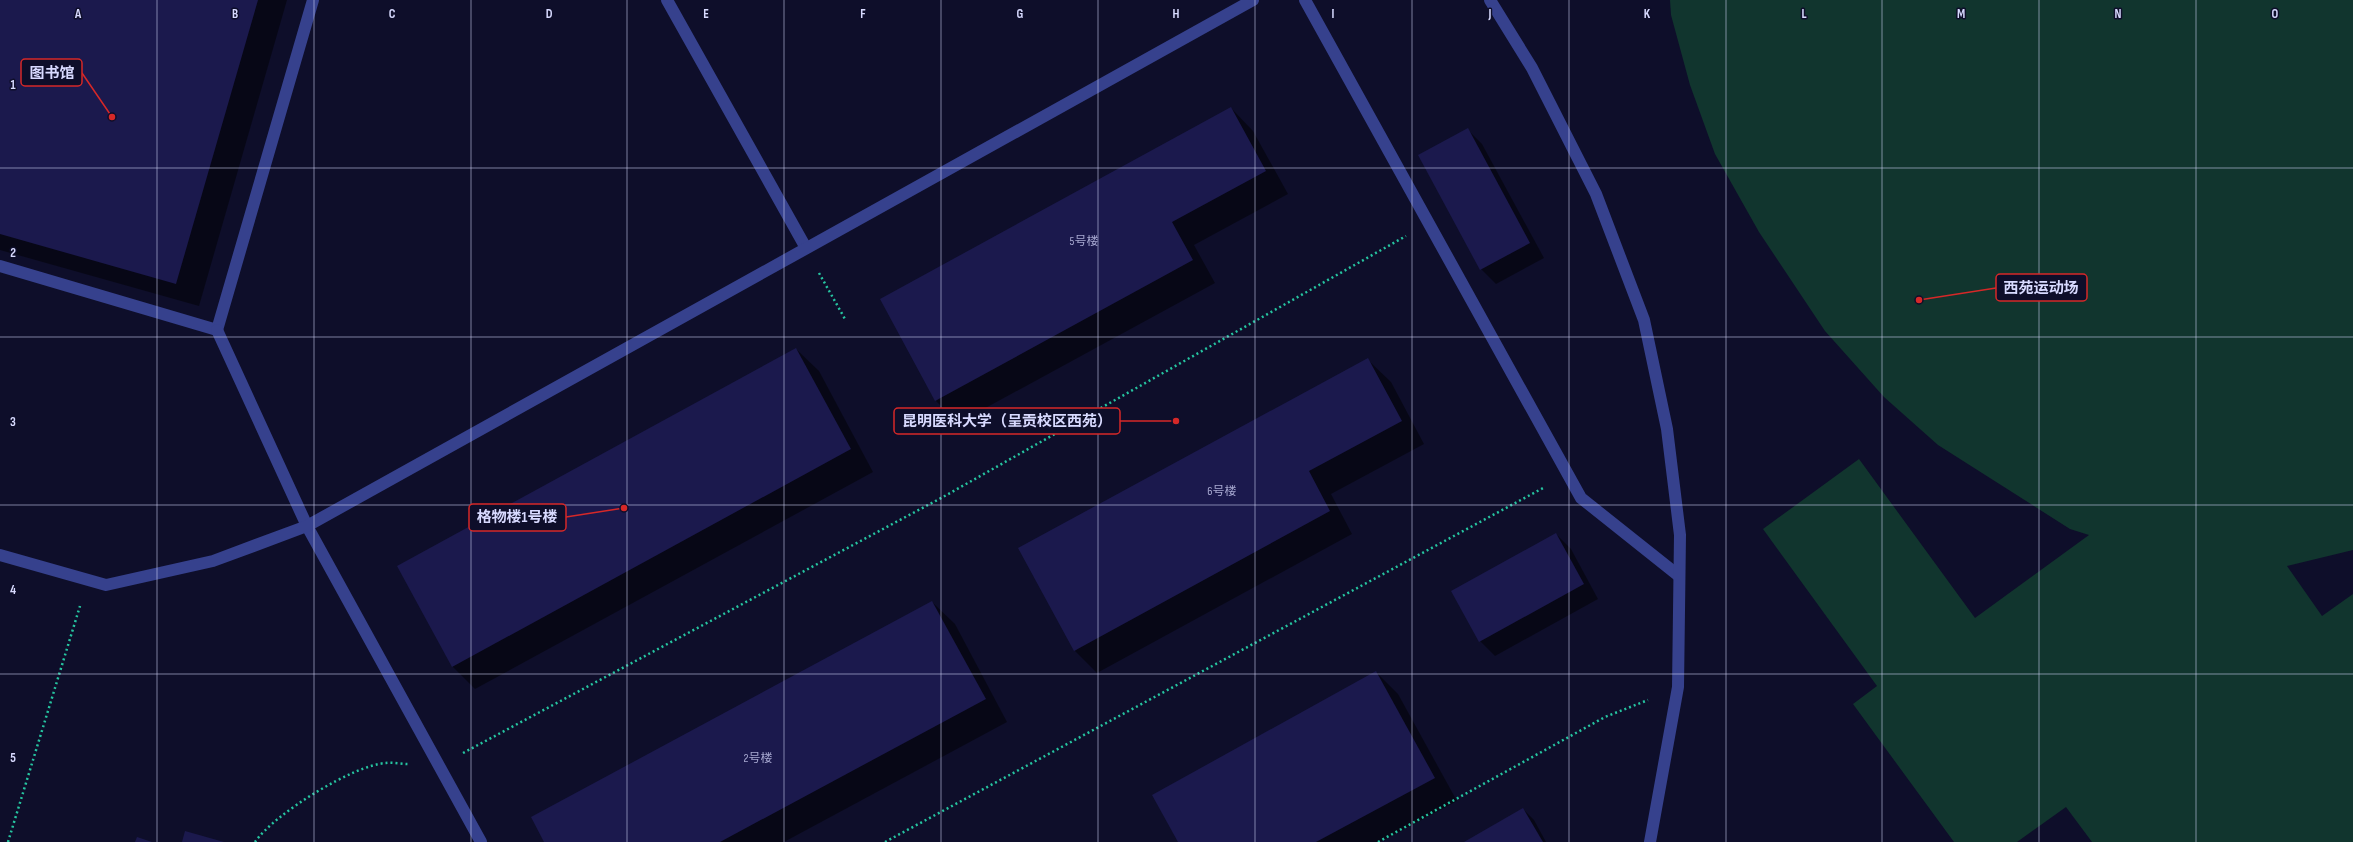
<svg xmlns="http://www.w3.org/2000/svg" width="2353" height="842" viewBox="0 0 2353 842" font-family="'Sofia Sans Condensed','Noto Sans SC',sans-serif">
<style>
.green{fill:#11352e}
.shadow{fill:#0007}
.building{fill:#1b194d}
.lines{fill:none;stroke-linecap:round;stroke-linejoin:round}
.path{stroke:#26c4a0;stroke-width:2.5;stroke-dasharray:2 3;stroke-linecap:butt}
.minor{stroke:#36418d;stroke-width:12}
.grid{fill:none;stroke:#d8daff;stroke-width:1;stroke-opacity:0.55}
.labels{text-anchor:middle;stroke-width:3;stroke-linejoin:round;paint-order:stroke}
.number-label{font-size:12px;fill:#a9aad2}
.grid-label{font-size:13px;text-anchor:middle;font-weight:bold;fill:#d8daff;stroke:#0e0e2a;stroke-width:3;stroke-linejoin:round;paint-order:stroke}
.leader{fill:none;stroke:#d62828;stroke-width:1.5}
.callout-dot{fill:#d62828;stroke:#0e0e2a;stroke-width:1.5}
.callout{fill:#0e0e2a;stroke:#d62828;stroke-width:1.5}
.callout-label{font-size:15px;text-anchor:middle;font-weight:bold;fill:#d8daff}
</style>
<rect width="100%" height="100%" fill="#0e0e2a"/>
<path class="green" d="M1670 0H2353V550L2287 566 2322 616 2353 594V842H2092L2066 807 2017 842H1954L1853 704 1877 686 1763 529 1859 459 1975 618 2089 535 2070 529 1938 445 1884 397 1825 331 1759 232 1715 154 1690 85 1671 15Z"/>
<g class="shadow">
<path d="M0 0H287L199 306 0 250Z"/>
<path d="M1231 108 1253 131 1288 194 1194 245 1215 283 958 423 936 401Z"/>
<path d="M1467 129 1482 144 1544 258 1496 284 1481 269Z"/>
<path d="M796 349 819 371 873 472 475 689 452 666Z"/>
<path d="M1368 360 1391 382 1424 444 1331 494 1352 534 1097 673 1075 651Z"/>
<path d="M1556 534 1571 549 1598 599 1495 656 1480 641Z"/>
<path d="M932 602 955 624 1007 722 784 842H545Z"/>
<path d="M1376 672 1398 694 1457 801 1380 842H1179Z"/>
<path d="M1523 809 1534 820 1546 842H1466Z"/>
</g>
<g class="building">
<path d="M0 0H258L176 284 0 234Z"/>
<path d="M1231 107 1266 171 1172 222 1193 260 935 401 880 299Z"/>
<path d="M1468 128 1530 243 1480 270 1418 155Z"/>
<path d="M796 348 851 449 452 667 397 566Z"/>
<path d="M1368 358 1402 421 1309 471 1330 511 1074 651 1018 548Z"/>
<path d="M1556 533 1584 584 1479 642 1451 591Z"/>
<path d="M932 601 986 699 720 842H544L531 817Z"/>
<path d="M1376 671 1435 778 1316 842H1178L1152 795Z"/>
<path d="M1523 808 1543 842H1464Z"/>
<path d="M185 831 224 842H182Z"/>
<path d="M137 837 152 842H135Z"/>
</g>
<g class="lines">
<g class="path">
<path d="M819 273 845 319"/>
<path d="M463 753 943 497 1406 236"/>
<path d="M8 842 80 606"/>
<path d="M255 842C274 814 353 765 386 763 393 762 401 764 408 764"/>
<path d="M885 842 1545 487"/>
<path d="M1378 842 1605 717 1648 700"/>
</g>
<g class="minor">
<path d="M667 0 806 248"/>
<path d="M1305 0 1581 498 1679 576"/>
<path d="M1490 0 1532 68 1596 194 1644 320 1667 429 1680 535 1678 687 1650 842"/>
<path d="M0 266 217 330 313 0"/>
<path d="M217 330 307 526 481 842"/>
<path d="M0 555 106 585 213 561 307 526 1253 0"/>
</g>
</g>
<path class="grid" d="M157 0V842M314 0V842M471 0V842M627 0V842M784 0V842M941 0V842M1098 0V842M1255 0V842M1412 0V842M1569 0V842M1726 0V842M1882 0V842M2039 0V842M2196 0V842M0 168H2353M0 337H2353M0 505H2353M0 674H2353"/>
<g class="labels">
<g class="number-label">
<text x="1084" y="245">5号楼</text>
<text x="1222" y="495">6号楼</text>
<text x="758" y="762">2号楼</text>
</g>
</g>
<g class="grid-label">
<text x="78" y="18">A</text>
<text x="235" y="18">B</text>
<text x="392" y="18">C</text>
<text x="549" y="18">D</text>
<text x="706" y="18">E</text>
<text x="863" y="18">F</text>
<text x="1020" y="18">G</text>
<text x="1176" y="18">H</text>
<text x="1333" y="18">I</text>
<text x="1490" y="18">J</text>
<text x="1647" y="18">K</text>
<text x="1804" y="18">L</text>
<text x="1961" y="18">M</text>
<text x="2118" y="18">N</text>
<text x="2275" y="18">O</text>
<text x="13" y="89">1</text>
<text x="13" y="257">2</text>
<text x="13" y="426">3</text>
<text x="13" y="594">4</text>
<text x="13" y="762">5</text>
</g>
<path class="leader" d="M112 117L82 73M1919 300L1996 288M1176 421L1120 421M624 508L566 517"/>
<g class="callout-dot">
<circle cx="112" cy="117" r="4"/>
<circle cx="1919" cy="300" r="4"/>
<circle cx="1176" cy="421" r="4"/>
<circle cx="624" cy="508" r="4"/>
</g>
<g class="callout">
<rect x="21" y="59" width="61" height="27" rx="4"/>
<rect x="1996" y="274" width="91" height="27" rx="4"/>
<rect x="894" y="408" width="226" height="26" rx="4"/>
<rect x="469" y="504" width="97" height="27" rx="4"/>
</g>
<g class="callout-label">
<text x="52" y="78">图书馆</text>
<text x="2041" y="293">西苑运动场</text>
<text x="1007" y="426">昆明医科大学（呈贡校区西苑）</text>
<text x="517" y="522">格物楼1号楼</text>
</g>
</svg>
